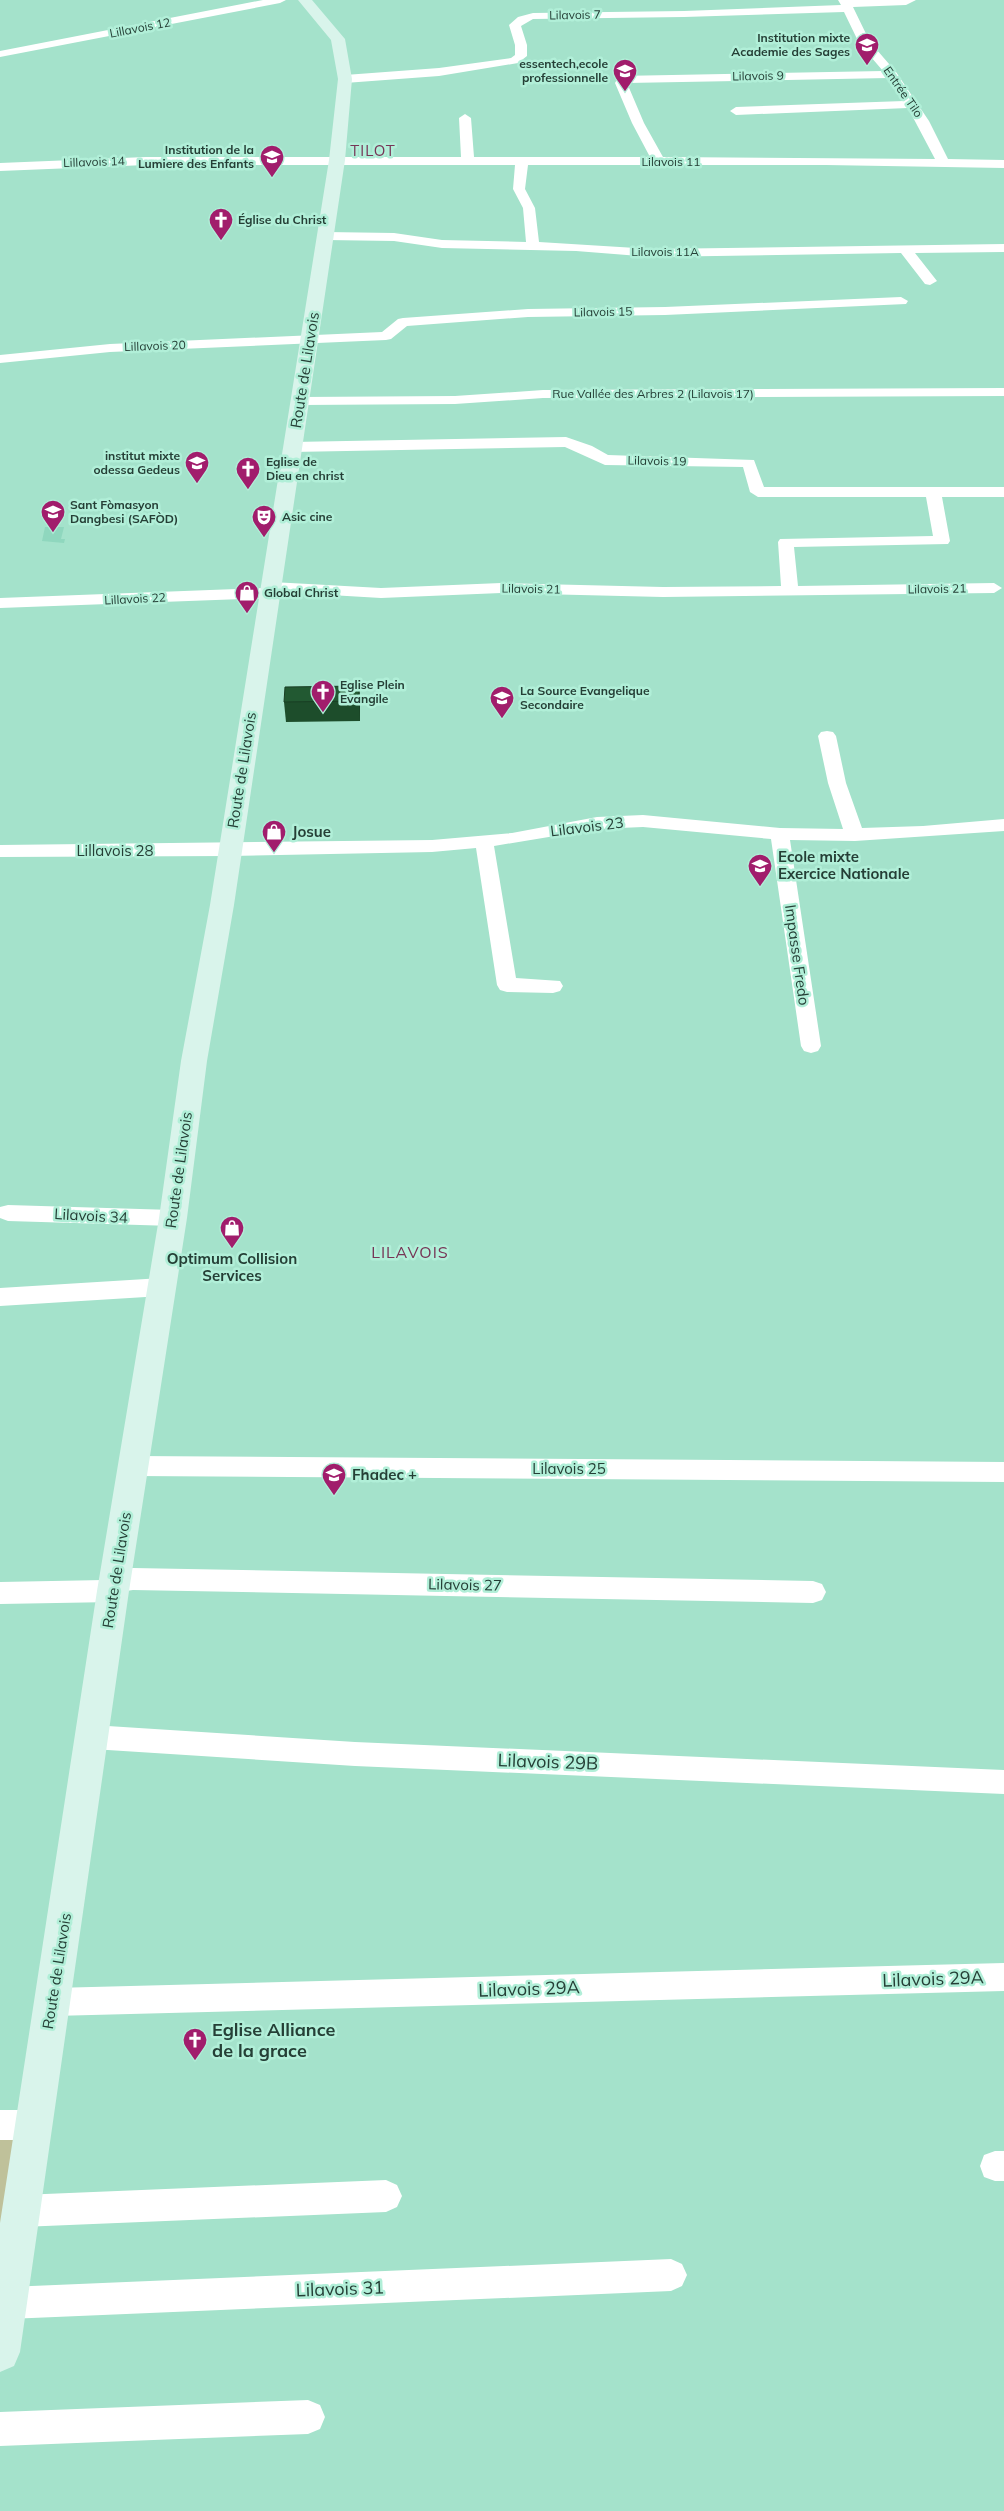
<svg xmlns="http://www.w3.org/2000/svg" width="1004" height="2511" viewBox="0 0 1004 2511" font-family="Mulish,sans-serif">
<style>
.built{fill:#8fd7be}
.green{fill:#bfc19a}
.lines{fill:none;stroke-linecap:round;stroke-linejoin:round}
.minor{fill:#fff;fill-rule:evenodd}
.secondary{fill:#d9f4eb;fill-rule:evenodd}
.wall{fill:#1d4d2b}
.shaded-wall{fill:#183e23}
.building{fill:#225932;stroke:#183e23}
.labels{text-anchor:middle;stroke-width:5;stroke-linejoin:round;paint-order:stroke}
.far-street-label{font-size:12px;fill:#253f36;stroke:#b1efd8}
.far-poi-label{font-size:12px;font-weight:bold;fill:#253f36;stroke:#b1efd8;text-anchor:start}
.far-quarter-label{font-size:15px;letter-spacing:1px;fill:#763556;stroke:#b1efd8}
.street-label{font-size:15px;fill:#253f36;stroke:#b1efd8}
.poi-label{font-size:15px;font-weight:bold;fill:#253f36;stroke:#b1efd8;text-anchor:start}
.neighbourhood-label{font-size:16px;letter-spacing:1px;fill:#763556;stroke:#b1efd8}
.near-street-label{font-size:18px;fill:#253f36;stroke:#b1efd8}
.near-poi-label{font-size:18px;font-weight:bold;fill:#253f36;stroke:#b1efd8;text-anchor:start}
</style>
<rect width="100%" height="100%" fill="#a4e2cb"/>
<path class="built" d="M45 527H64L61 539H65L64 543 42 541Z"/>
<path class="green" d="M0 2140H19L0 2262Z"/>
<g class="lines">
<g class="minor">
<path d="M263 0H286L280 3 0 57V51Z"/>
<path d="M838 0H916L906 5 853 7 870 42 896 72 929 121 948 159 1004 160V168L826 165H528L525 189 535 208 539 242 652 249 1004 244V252L915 253 937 281 930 285 925 284 901 253 652 257 576 251 442 248 394 241 326 240 319 236 326 232 394 233 442 240 526 242 523 208 513 189 515 165H146L0 171V163L146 157H461L459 118 465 114 471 118 474 157H650L632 123 615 83 619 76 883 71 859 43 844 12 684 17 533 19 521 26 527 45V56L518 63 439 76 345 83 339 79 345 75 439 68 511 58 515 55V45L509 25 518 17 533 13 684 11 841 5ZM888 78 904 101 736 107 730 111 736 115 908 108 935 159 663 157 644 123 627 83Z"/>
<path d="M901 297 908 301 906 304 665 315 528 317 407 326 391 339 386 340 110 352 0 363V355L110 344 382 332 398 319 403 318 528 309 665 307Z"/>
<path d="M1004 388V396L543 398 455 404 301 405 294 401 301 397 455 396 543 390Z"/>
<path d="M566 437 592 446 608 455 754 460 764 487H1004V497H942L950 541 948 544 794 547 798 586 994 583 1002 588 994 593 663 597 501 593 381 598 279 592 277 596 271 598 0 608V598L265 588 266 584 272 582 381 588 501 583 663 587 781 586 778 542 780 539 933 536 926 497H758L750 492 743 467 605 465 565 447 292 452 284 447 292 442Z"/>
<path d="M827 731 833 732 836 736 846 783 862 828 923 826 1004 819V831L855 841 790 840 821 1046 818 1051 811 1053 804 1051 801 1046 771 839 643 827 597 829 494 846 516 978 560 981 563 986 560 991 553 993 507 992 500 990 497 985 476 848 432 852 230 856 0 857V845L432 840 512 833 597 817 643 815 780 828 843 829 828 783 818 736 821 732Z"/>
<path d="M8 1205 173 1210 181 1212 184 1218 181 1224 173 1226 8 1221 0 1218V1207Z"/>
<path d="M162 1278 170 1281 173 1287 170 1293 162 1296 0 1306V1288Z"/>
<path d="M134 1456 1004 1462V1482L134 1476 125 1473 122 1466 125 1459Z"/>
<path d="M133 1568 813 1581 822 1584 826 1592 822 1600 813 1603 133 1590 126 1591 122 1599 113 1602 0 1604V1582L104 1580 107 1573Z"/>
<path d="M92 1725 355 1742 1004 1770V1794L355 1766 92 1749 83 1746 79 1737 83 1728Z"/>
<path d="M1004 1963V1991L53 2016 43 2012 38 2002 43 1992 53 1988Z"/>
<path d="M0 2110H32L43 2114 47 2125 43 2136 32 2140H0Z"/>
<path d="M995 2151H1004V2181H995L984 2177 980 2166 984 2155Z"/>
<path d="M386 2180 397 2185 402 2196 397 2207 386 2212 21 2227 10 2222 5 2211 10 2200 21 2195Z"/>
<path d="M671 2259 682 2264 687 2275 682 2286 671 2291 8 2319 0 2316V2290L8 2287Z"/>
<path d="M308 2400 320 2405 325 2417 320 2429 308 2434 0 2446V2412Z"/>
</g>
<path class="secondary" d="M298 0H312L345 39 352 79 345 160 234 905 207 1061 187 1218 129 1591 20 2352 14 2366 0 2372V2223L97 1591 159 1218 181 1061 210 905 329 160 338 79 331 40Z"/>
</g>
<path class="wall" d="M359 686 360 705V721L286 722 284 702Z"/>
<path class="shaded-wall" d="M359 686 360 705V721L359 701Z"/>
<path class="building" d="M359 686V701L284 702 285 687Z"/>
<defs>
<symbol id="school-pin" viewBox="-11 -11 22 30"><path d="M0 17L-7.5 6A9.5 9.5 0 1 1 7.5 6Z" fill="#a11d6c" stroke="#b1efd8"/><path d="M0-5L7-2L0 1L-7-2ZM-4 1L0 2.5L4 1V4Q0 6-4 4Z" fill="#fff"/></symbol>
<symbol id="church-pin" viewBox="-11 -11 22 30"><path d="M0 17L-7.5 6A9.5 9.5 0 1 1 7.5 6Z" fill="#a11d6c" stroke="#b1efd8"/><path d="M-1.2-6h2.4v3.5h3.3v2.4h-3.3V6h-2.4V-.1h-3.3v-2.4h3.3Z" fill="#fff"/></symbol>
<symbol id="theatre-pin" viewBox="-11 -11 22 30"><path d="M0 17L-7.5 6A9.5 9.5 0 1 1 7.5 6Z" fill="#a11d6c" stroke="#b1efd8"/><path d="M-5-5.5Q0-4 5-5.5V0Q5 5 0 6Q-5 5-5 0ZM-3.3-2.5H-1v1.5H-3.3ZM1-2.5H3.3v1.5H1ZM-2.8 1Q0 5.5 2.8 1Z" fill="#fff"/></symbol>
<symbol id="shop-pin" viewBox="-11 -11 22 30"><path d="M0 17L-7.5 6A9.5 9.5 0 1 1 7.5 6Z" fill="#a11d6c" stroke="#b1efd8"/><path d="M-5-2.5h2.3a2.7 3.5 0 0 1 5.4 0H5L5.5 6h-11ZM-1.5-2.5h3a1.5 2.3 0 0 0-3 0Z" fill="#fff"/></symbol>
</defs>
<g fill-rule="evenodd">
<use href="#school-pin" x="853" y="31" width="28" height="38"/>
<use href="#school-pin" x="611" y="57" width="28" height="38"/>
<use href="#school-pin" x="258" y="143" width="28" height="38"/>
<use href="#church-pin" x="207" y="206" width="28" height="38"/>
<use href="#school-pin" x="183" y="449" width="28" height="38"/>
<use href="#church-pin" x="234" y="455" width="28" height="38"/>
<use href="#school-pin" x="39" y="498" width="28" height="38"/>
<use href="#theatre-pin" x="250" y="503" width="28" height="38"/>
<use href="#shop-pin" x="233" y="579" width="28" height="38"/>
<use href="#church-pin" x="309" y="678" width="28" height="38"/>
<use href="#school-pin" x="488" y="684" width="28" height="38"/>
<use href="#shop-pin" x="260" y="818" width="28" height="38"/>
<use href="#school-pin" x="746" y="852" width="28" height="38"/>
<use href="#shop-pin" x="218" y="1214" width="28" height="38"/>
<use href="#school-pin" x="320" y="1461" width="28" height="38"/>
<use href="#church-pin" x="181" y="2026" width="28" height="38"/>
</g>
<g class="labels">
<g class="far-street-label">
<text transform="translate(575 15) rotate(-1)" y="4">Lilavois 7</text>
<text transform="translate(140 28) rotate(-11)" y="4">Lillavois 12</text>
<text transform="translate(758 76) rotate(-1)" y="4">Lilavois 9</text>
<text transform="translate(903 92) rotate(55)" y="4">Entrée Tilo</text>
<text transform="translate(94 162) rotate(-2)" y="4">Lillavois 14</text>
<text x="671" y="166">Lilavois 11</text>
<text x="665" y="256">Lilavois 11A</text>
<text transform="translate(603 312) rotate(-1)" y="4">Lilavois 15</text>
<text transform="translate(155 346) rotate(-2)" y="4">Lillavois 20</text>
<text x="653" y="398">Rue Vallée des Arbres 2 (Lilavois 17)</text>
<text transform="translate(657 461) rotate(1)" y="4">Lilavois 19</text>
<text transform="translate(531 589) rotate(1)" y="4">Lilavois 21</text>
<text transform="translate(937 589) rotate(-1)" y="4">Lilavois 21</text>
<text transform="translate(135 599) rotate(-3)" y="4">Lillavois 22</text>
</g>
<g class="far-poi-label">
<text x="850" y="42" text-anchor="end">Institution mixte<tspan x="850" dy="14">Academie des Sages</tspan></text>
<text x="608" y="68" text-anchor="end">essentech,ecole<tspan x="608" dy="14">professionnelle</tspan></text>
<text x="254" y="154" text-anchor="end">Institution de la<tspan x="254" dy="14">Lumiere des Enfants</tspan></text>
<text x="238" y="224">Église du Christ</text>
<text x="180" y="460" text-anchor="end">institut mixte<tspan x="180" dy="14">odessa Gedeus</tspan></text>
<text x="266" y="466">Eglise de<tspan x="266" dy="14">Dieu en christ</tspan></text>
<text x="70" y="509">Sant Fòmasyon<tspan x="70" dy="14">Dangbesi (SAFÒD)</tspan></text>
<text x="282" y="521">Asic cine</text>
<text x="264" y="597">Global Christ</text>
<text x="340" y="689">Eglise Plein<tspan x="340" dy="14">Evangile</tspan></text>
<text x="520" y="695">La Source Evangelique<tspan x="520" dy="14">Secondaire</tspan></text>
</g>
<g class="far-quarter-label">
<text x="373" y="156">TILOT</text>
</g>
<g class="street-label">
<text transform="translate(305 370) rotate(-81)" y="5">Route de Lilavois</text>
<text transform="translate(242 770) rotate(-81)" y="5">Route de Lilavois</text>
<text transform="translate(587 827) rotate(-7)" y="5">Lilavois 23</text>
<text x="115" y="856">Lillavois 28</text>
<text transform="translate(797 955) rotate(82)" y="5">Impasse Fredo</text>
<text transform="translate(179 1170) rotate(-82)" y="5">Route de Lilavois</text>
<text transform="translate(91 1216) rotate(3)" y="5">Lilavois 34</text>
<text x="569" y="1474">Lilavois 25</text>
<text transform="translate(117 1570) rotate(-81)" y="5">Route de Lilavois</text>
<text transform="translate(465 1585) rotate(1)" y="5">Lilavois 27</text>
<text transform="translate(57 1971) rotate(-81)" y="5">Route de Lilavois</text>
</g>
<g class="poi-label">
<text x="292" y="837">Josue</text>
<text x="778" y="862">Ecole mixte<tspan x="778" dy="17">Exercice Nationale</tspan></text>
<text x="232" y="1264" text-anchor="middle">Optimum Collision<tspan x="232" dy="17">Services</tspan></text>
<text x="352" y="1480">Fhadec +</text>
</g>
<g class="neighbourhood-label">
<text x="410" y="1258">LILAVOIS</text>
</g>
<g class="near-street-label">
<text transform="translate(548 1762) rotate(2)" y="6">Lilavois 29B</text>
<text transform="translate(933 1979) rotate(-2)" y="6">Lilavois 29A</text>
<text transform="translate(529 1989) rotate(-2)" y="6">Lilavois 29A</text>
<text transform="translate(340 2289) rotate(-2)" y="6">Lilavois 31</text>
</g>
<g class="near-poi-label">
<text x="212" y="2036">Eglise Alliance<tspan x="212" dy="21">de la grace</tspan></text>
</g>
</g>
</svg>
